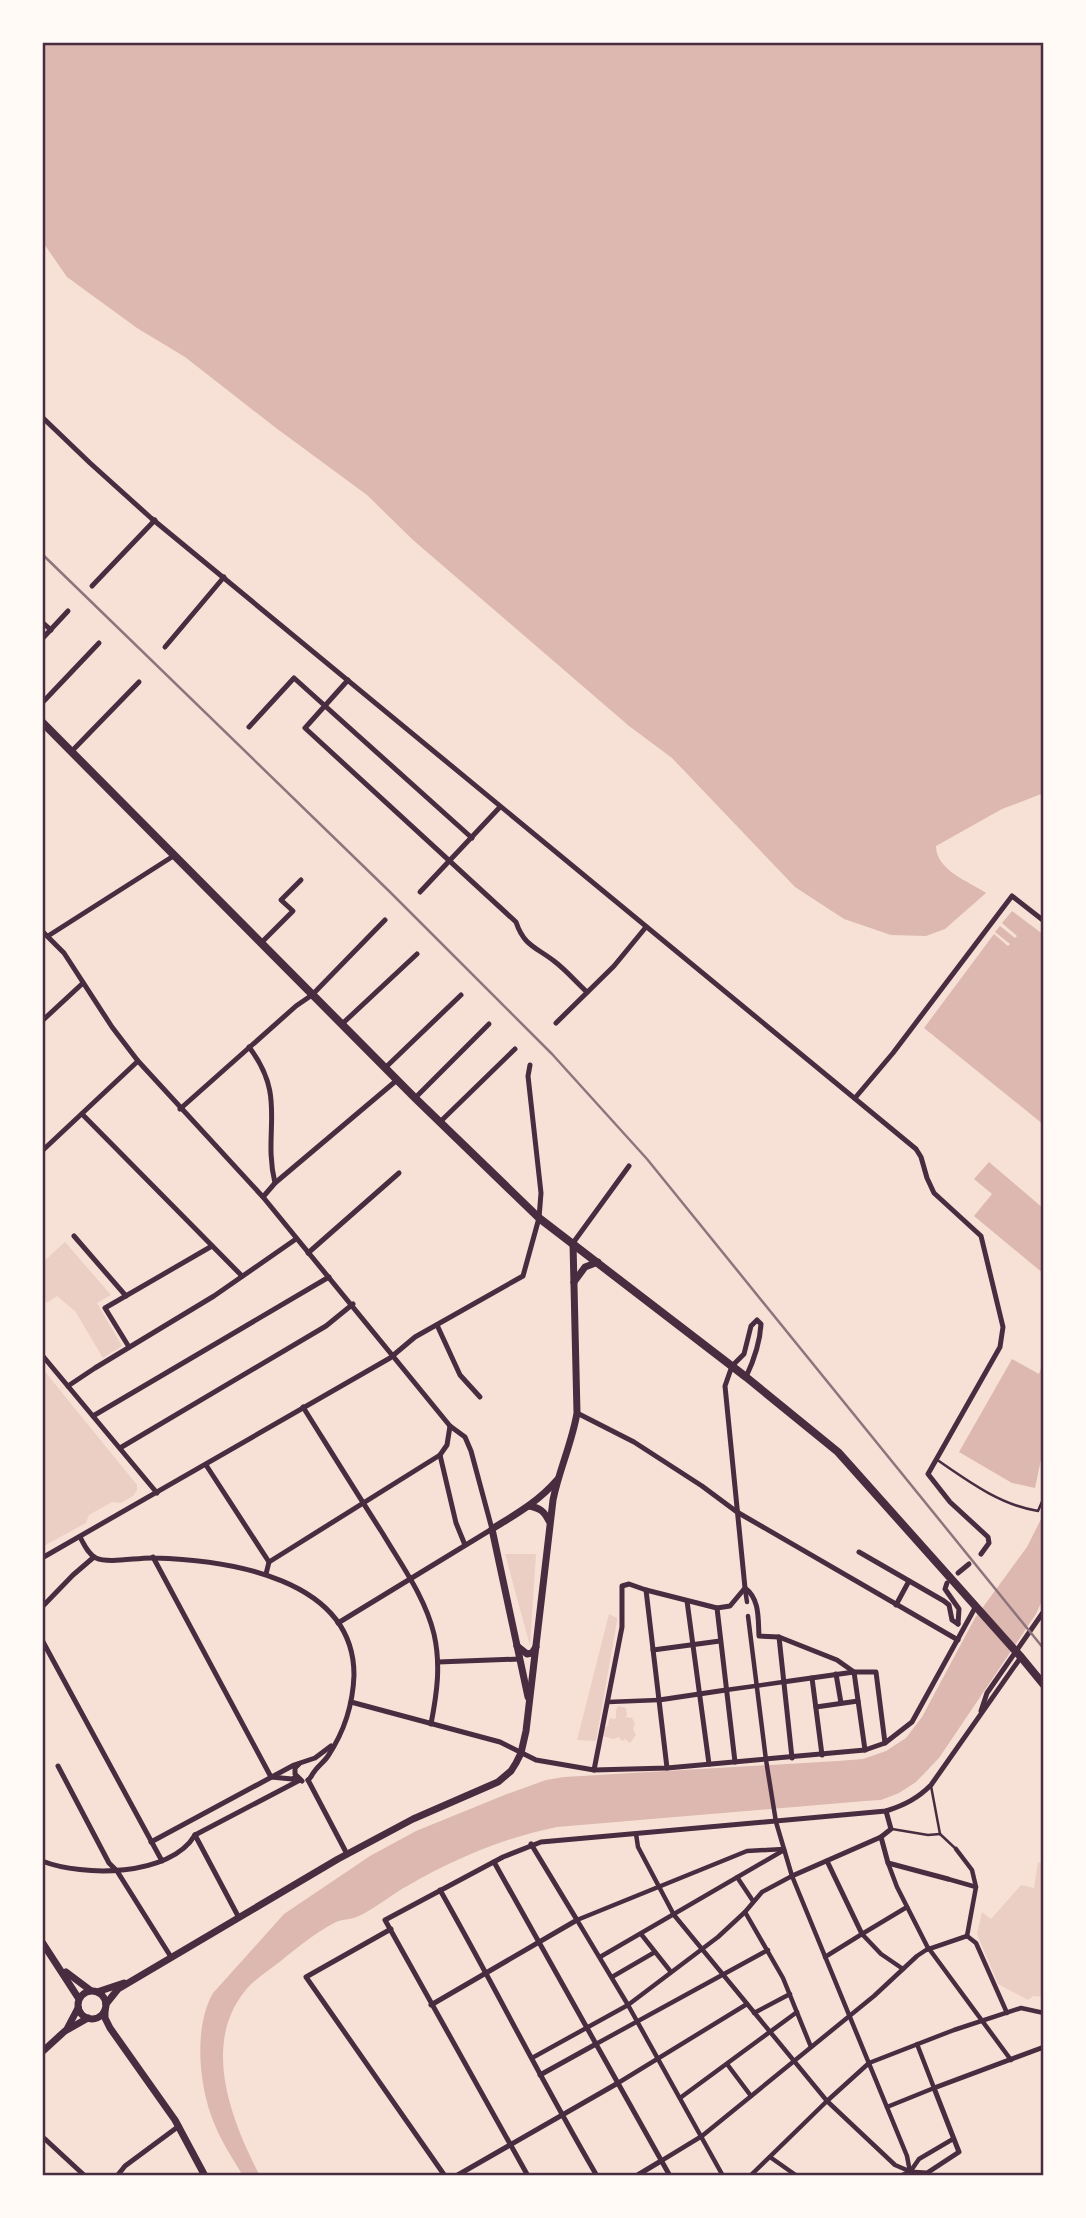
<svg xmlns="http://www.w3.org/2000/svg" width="1086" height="2218" viewBox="0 0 1086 2218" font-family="Karla,sans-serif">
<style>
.green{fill:#ebcfc5}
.water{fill:#dcb8b0}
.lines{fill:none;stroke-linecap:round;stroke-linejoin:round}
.service{stroke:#4a2c40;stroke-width:2.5}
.pedestrian{stroke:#4a2c40;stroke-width:4.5}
.minor{stroke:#4a2c40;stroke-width:5}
.tertiary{stroke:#4a2c40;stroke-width:7}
.secondary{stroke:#4a2c40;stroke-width:8}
.rail{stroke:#8f747c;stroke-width:2.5}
.neatline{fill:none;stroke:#4a2c40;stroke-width:2.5}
</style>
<rect width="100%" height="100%" fill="#f7e1d7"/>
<g class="green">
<path d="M65 1242 111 1295 97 1303 122 1346 103 1358 75 1311 57 1296 47 1303 42 1296 45 1293 42 1287V1263Z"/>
<path d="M42 1368 137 1485V1490L133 1496 121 1503 112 1502 89 1515 86 1523 42 1547Z"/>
<path d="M505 1554H536L530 1646Z"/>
<path d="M609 1614 617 1618V1621L596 1741 577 1740Z"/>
<path d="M618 1706 626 1708 627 1715 625 1717 632 1718 635 1723 633 1729 636 1735 630 1743 625 1739 622 1741 619 1737 613 1739 603 1736 604 1728 609 1725 608 1723 610 1718 614 1719 616 1718V1710Z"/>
<path d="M1038 1862 1044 1864V1997L1033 1996 1028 2000 998 1984 977 1934 982 1912 991 1919 1021 1885 1034 1888Z"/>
</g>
<g class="water">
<path d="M42 42H1044V793L1002 809 936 846C936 870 968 881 986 893L945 929 926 936 891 935 844 919 795 887 672 758 629 726 413 540 367 495 276 428 185 357 137 328 67 277 42 241Z"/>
<path d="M1012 911 1044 935V1125L924 1028 994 934 1008 946 1010 944 995 932 1000 926 1015 938 1017 936 1002 923Z"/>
<path d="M989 1162 1044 1209V1274L974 1216 992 1194 974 1179Z"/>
<path d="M1012 1359 1039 1374 1044 1359V1445L1035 1488 1012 1483 959 1452Z"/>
<path d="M1044 1513V1596L1036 1614 939 1758 916 1782 899 1793 881 1800 865 1801 557 1827C506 1837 454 1859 409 1885 392 1894 376 1908 359 1916 351 1920 341 1919 334 1923 315 1933 298 1947 282 1960 270 1970 254 1979 245 1991 201 2045 232 2122 260 2176H243C233 2159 221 2141 214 2123 199 2087 193 2028 213 1993L284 1914 370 1856 416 1831 507 1794 546 1780 564 1777 838 1761 863 1759 886 1751 906 1738 922 1717 975 1618 1027 1547Z"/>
</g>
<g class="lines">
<g class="service">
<path d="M936 1459C968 1481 1000 1505 1038 1511L1044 1497"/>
<path d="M931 1786 940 1834"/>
<path d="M892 1829 928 1835 940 1834"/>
<path d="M940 1834 956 1849"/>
</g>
<g class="pedestrian">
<path d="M745 1589 747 1602"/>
<path d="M748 1616 766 1760 776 1822 792 1876 907 2156 910 2172"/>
<path d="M726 1690 783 1682"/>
<path d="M608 1702 659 1700"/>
<path d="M636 1834 638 1847 674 1915 827 2101 895 2165 909 2171"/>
<path d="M956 1849 972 1870 976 1887 967 1936"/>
<path d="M888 1863 897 1887 927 1946 1011 2060"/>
<path d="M737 1877 753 1901"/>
<path d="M948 1879 976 1887"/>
<path d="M745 1912 783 1978 811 2047"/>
<path d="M641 1934 671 1972"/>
<path d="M862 1934 907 1907"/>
<path d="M967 1936 976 1943 1007 2013"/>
<path d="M600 1957 784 1850"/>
<path d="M825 1957 862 1934 881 1954 903 1969"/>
<path d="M612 1977 655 1952"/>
<path d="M754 2013 790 1994"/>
<path d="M596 2044 768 1950"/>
<path d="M532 2058 628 2005 718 1937 745 1912 762 1892 792 1876"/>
<path d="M727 2064 751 2096"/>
<path d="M618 2083 747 2004"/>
<path d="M680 2098 797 2012"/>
<path d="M887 2107 934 2088 917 2044"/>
<path d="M770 2157 797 2176"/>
<path d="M661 2161 702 2136 874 1996 917 1956 926 1950 967 1936"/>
<path d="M910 2172 919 2159 953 2139"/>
<path d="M723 2176 628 2005 577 1920 747 1851 784 1849"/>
<path d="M750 2176 827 2101 869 2063 954 2030 1021 2008 1044 2013"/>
<path d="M900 2176 909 2172"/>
</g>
<g class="minor">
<path d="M42 417 90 463 151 518 916 1149 921 1157 927 1178 934 1193 981 1236 1003 1327 1000 1347 928 1474 950 1502 988 1537 989 1543 981 1554"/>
<path d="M92 586 155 520"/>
<path d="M42 622 51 630"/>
<path d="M42 639 68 611"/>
<path d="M165 647 224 577"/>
<path d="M348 680 305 728 516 922C524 946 536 947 554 961 566 970 576 982 587 992"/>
<path d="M42 703 99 643"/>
<path d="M249 727 294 678 472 838"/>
<path d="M71 752 139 682"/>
<path d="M420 892 500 807"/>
<path d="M42 931 64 953 112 1027 138 1061 263 1197 450 1426 465 1437 471 1451 492 1529 338 1623"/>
<path d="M48 936 175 855"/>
<path d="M261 943 293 911 281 900 301 880"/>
<path d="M42 1021 83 983"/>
<path d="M556 1023 614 966 646 927"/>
<path d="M342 1024 417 954"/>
<path d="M249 1047C288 1098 262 1130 275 1183"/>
<path d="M385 1068 461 995"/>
<path d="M415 1098 489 1024"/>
<path d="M855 1098 893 1053 1012 896 1044 921"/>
<path d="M180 1109 296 1006 312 995 385 920"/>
<path d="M82 1114 242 1276"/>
<path d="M440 1122 515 1049"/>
<path d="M42 1151 138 1061"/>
<path d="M263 1197 275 1183 397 1080"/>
<path d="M74 1236 126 1296"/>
<path d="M573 1243 629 1166"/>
<path d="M308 1253 399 1173"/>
<path d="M437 1325 460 1375 480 1397"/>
<path d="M129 1347 105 1308 212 1246"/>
<path d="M42 1355 157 1493"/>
<path d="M68 1386 95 1368 214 1296 296 1239"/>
<path d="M303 1407C330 1450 356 1492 383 1534 402 1566 425 1597 434 1634 441 1665 437 1693 431 1724"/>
<path d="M577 1413 634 1442 702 1486 737 1512 958 1640"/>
<path d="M93 1416 329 1277"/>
<path d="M120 1448 326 1326 353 1304"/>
<path d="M440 1455 456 1523 465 1545"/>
<path d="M206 1465 269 1562"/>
<path d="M80 1537C84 1544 88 1554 96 1558 109 1564 139 1557 154 1558 228 1560 354 1578 354 1675 353 1703 344 1732 328 1756 324 1762 318 1766 314 1772 312 1774 311 1778 308 1780"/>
<path d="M859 1552 944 1601 949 1605 952 1620 958 1624"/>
<path d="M153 1557 271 1777"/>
<path d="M42 1558 390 1358 415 1337 523 1276 539 1218 541 1193 528 1076 530 1065"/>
<path d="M958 1573 969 1564"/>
<path d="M266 1574 269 1562 440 1455 447 1445 450 1426"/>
<path d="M947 1583 945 1589 959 1609 958 1624"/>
<path d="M745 1588C760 1599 758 1619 759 1636L779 1637 837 1660 854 1672H876L885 1743"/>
<path d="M646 1590 667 1768"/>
<path d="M687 1601 709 1764"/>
<path d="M896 1605 909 1581"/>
<path d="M42 1607 73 1575 94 1557"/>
<path d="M717 1608 735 1762"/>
<path d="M779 1637 792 1758"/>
<path d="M42 1640 162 1861"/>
<path d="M653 1650 720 1641"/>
<path d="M438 1662 520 1659"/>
<path d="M836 1674 841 1703"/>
<path d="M812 1678 822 1755"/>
<path d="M783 1682 854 1672 865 1750"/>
<path d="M659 1700 726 1690"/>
<path d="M351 1702 500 1742 536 1760 594 1770 667 1768 865 1750 885 1743 912 1722 976 1606"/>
<path d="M816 1707 858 1701"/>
<path d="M981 1711 987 1693 1044 1611"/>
<path d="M299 1764 295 1768V1774L302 1781"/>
<path d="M58 1766 109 1863 117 1871 171 1957"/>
<path d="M594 1770 622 1627V1586L629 1584 646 1590 717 1608 730 1606 745 1588 725 1386 732 1366 744 1354 751 1326 757 1320 761 1324C760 1343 754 1360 746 1377"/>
<path d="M271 1777 292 1779 296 1777"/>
<path d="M308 1780 347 1854"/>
<path d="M195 1835 300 1780"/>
<path d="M195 1835 238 1916"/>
<path d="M881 1837 888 1863 948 1879"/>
<path d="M151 1842 294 1765 315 1758 331 1746"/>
<path d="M42 1861C83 1877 170 1877 195 1835"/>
<path d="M827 1861 862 1934"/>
<path d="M494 1862 670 2176"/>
<path d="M792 1876 881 1837 891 1829 886 1811"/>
<path d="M440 1890C494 1985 542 2082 597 2176"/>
<path d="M391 1929 306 1977 445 2176"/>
<path d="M431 2005 577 1920 531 1844"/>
<path d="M540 2075 596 2044"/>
<path d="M45 2139 85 2176"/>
<path d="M910 2172 927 2173 959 2152 934 2088 1044 2047"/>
<path d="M117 2176 125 2166 179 2126"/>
<path d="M456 2176 618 2083"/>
<path d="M528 2176 385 1920 503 1857 541 1842 886 1811C905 1805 918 1798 931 1785L1021 1657"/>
<path d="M636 2176 661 2161"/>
</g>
<g class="tertiary">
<path d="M574 1282 585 1267 598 1262"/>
<path d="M529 1506C540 1508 544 1511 549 1521"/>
<path d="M517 1646 527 1654 532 1653 536 1647"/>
<path d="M528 1697 492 1529C516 1514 538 1502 557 1480"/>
<path d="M42 1942 79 1999"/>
<path d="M66 1972 90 1990"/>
<circle cx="92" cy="2005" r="14"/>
<path d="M97 1992 124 1983"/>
<path d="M106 2004 118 1989 338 1859 413 1819 498 1782 511 1771 516 1763 521 1753 526 1731 553 1500C559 1470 572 1443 577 1413L573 1243"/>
<path d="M105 2010V2018L110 2028 175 2120 205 2176"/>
<path d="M67 2029 78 2008"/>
<path d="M42 2052 65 2031 88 2018"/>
</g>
<path class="secondary" d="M42 722 415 1098 539 1218 746 1377 838 1452 1021 1657 1044 1685"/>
<path class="rail" d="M42 554 390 892 552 1054 647 1159 1044 1649"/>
</g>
<rect width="1086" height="2218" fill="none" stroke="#fffaf5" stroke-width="88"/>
<rect x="44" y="44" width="998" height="2130" class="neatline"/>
</svg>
